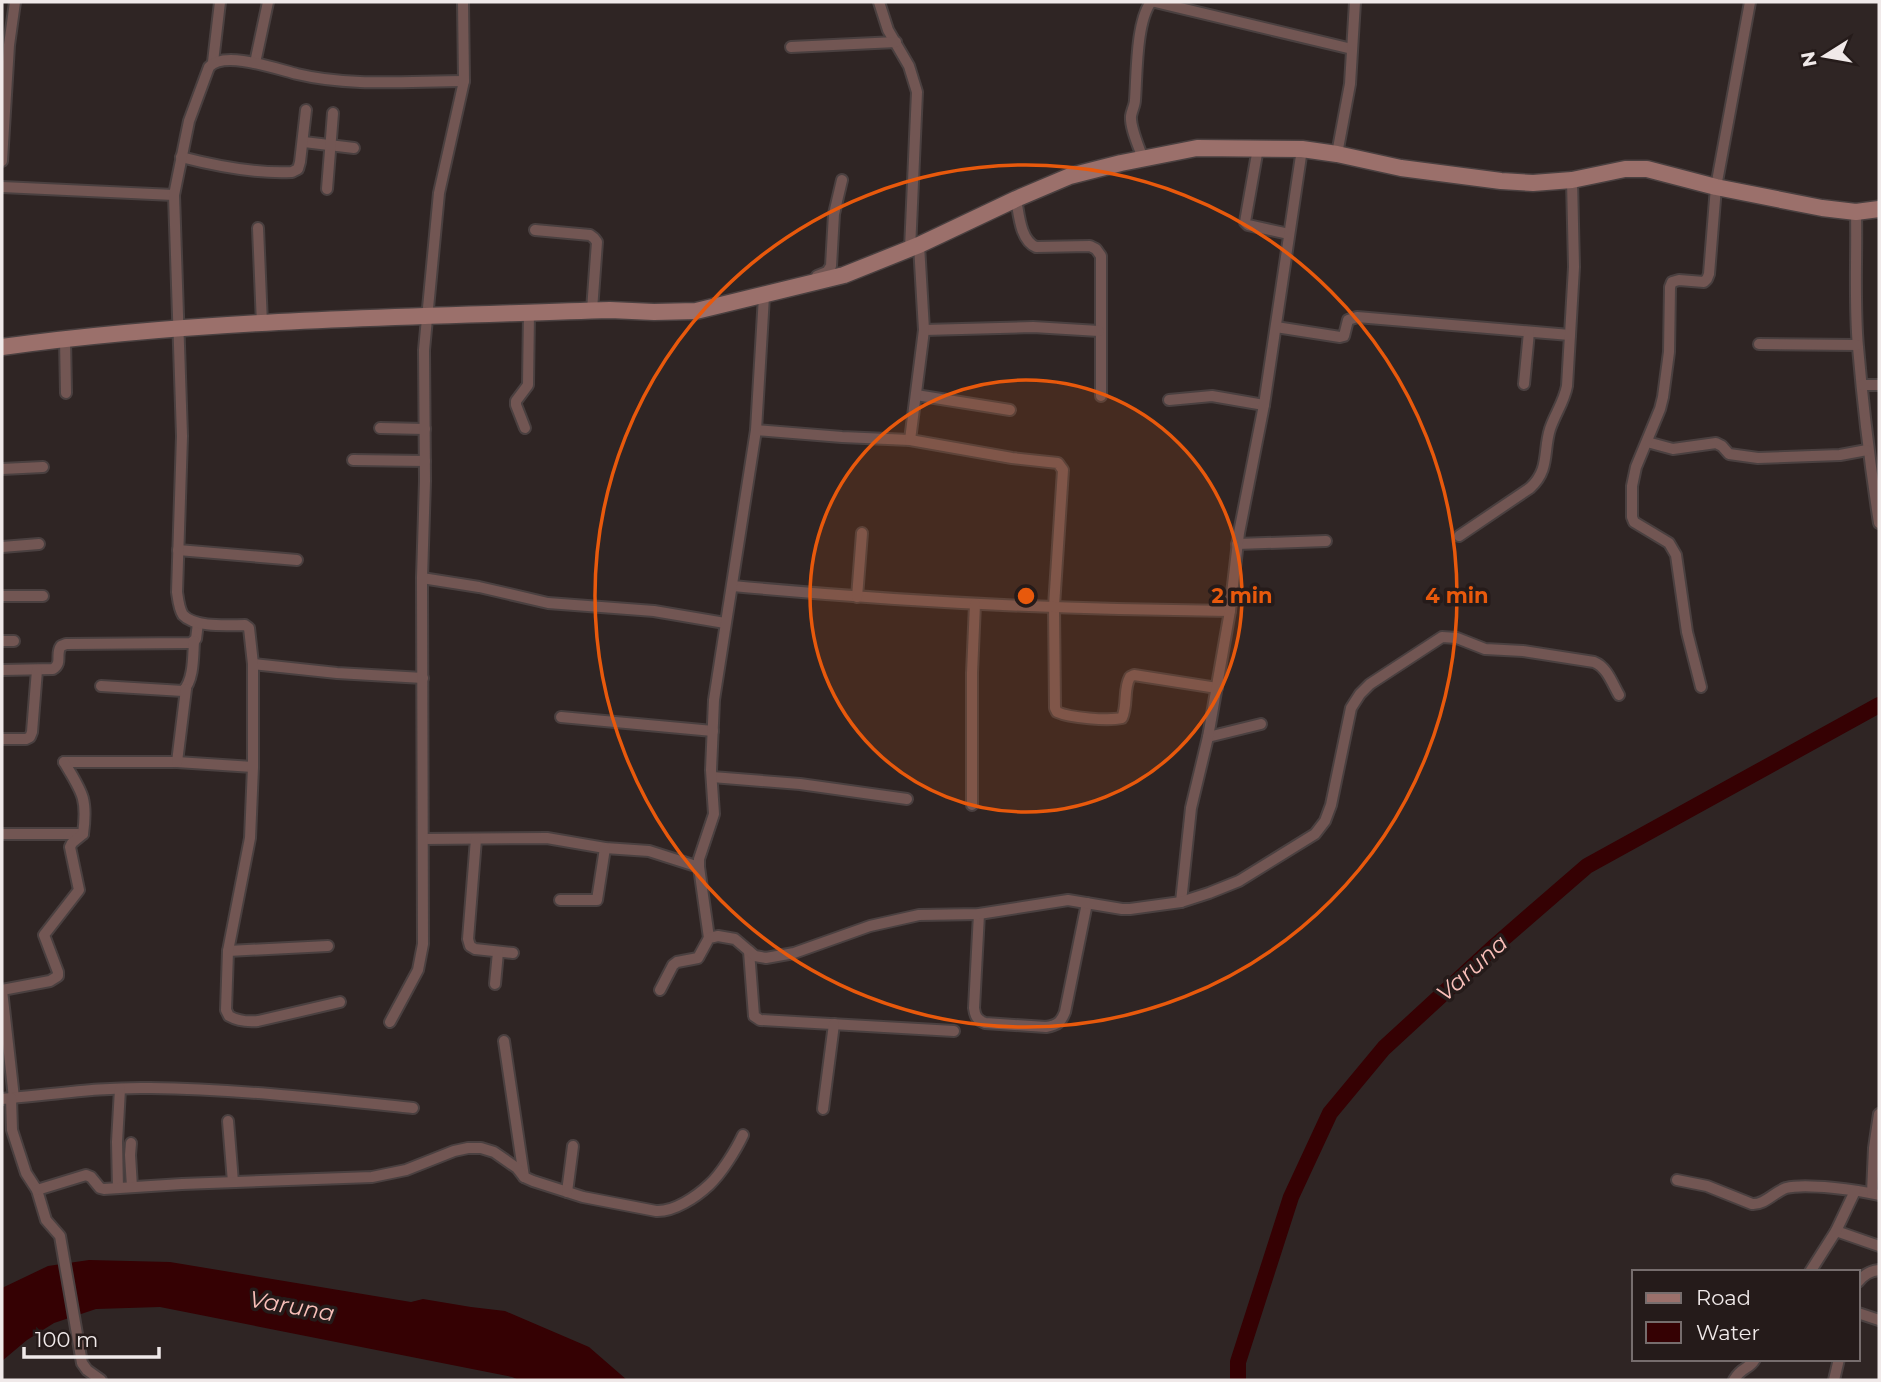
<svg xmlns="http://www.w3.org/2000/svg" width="1881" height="1382" viewBox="0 0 1881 1382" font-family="Montserrat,sans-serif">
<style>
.water{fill:#350103}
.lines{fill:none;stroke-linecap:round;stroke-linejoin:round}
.river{stroke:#350103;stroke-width:16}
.street-casing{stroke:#4a4040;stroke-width:14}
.secondary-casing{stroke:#4a4040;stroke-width:19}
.street{stroke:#725653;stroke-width:10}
.secondary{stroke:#9b706b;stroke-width:16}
.ring{fill:none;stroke:#e8590c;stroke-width:3.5}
.labels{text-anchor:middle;stroke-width:7;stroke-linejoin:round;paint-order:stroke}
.water-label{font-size:23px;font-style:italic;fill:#f9bfb9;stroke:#251b1a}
.centre{fill:#e8590c;stroke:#251b1a;stroke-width:3.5}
.ring-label{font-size:21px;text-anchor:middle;font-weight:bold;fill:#e8590c;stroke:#251b1a;stroke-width:7;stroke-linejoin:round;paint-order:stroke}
</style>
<rect width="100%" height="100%" fill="#2f2524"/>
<path class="water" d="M89 1260 170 1262 411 1302 423 1299 471 1307 505 1311 589 1347 627 1380H519L512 1377 160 1307 96 1309 54 1323 27 1340 2 1361V1288L48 1266Z"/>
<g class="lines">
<path class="river" d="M1238 1380V1362L1291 1197 1330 1113 1384 1048 1496 945 1587 866 1879 705"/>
<defs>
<g id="street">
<path d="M879 2 888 30 909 66 917 92 910 249"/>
<path d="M1155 2 1352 49"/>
<path d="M791 47 896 42"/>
<path d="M213 62 220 2"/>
<path d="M255 63 268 2"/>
<path d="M304 142 354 148"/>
<path d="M1258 148 1245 222 1248 225 1289 234"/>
<path d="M1337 154 1350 84 1355 2"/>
<path d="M181 157C216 166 255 174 292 172L298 169 300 162 306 110"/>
<path d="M1143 159C1139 147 1130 128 1131 116 1132 110 1135 105 1135 100 1137 73 1136 22 1151 2"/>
<path d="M2 161 9 45 15 2"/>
<path d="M2 187 174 195"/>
<path d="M327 189 333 113"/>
<path d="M1016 199C1019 214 1020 240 1036 247L1090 246 1096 249 1101 256V396"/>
<path d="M1856 212C1857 256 1854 303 1858 347 1863 406 1870 464 1879 523"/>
<path d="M258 228 262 324"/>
<path d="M535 230 590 235 594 238 597 242 592 310"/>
<path d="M817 276 827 272 831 266 834 214 842 180"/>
<path d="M1276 327 1340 337 1344 336 1348 320 1357 317 1570 335"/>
<path d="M924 330 1033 327 1099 331"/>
<path d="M65 339 66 393"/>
<path d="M1759 344 1857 345"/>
<path d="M1524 384 1529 332"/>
<path d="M1862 385H1879"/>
<path d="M916 395 1010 410"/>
<path d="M1169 400 1212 396 1264 405"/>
<path d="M380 428 425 429"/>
<path d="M525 428 516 405V401L528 385 529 312"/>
<path d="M756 430 842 437 910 440 1012 458 1058 463 1063 470 1054 606 1055 708 1057 712C1070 718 1108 721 1122 718 1128 705 1123 689 1130 677L1134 675 1217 688"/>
<path d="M910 440 924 330 919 245"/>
<path d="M1647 442 1673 449 1716 443 1722 446 1729 454 1758 458 1840 455 1867 450"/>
<path d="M353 460 425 461"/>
<path d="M2 469 43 467"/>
<path d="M1459 536 1530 488C1550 470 1543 451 1550 429 1555 414 1564 402 1567 386L1574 267 1572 180"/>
<path d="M1237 544 1326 541"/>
<path d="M2 547 39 544"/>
<path d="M178 550 297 560"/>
<path d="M422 578 479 587 548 603 654 611 725 623"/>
<path d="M733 586C861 598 989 606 1118 609 1155 610 1193 610 1230 611"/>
<path d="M2 596H43"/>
<path d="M857 597 862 533"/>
<path d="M2 641H14"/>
<path d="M253 664 337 673 423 678"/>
<path d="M2 670 53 669C63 663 55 654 61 646L66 644 191 643 196 639 198 623"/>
<path d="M101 686 183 691C194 680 193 656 194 641"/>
<path d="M1701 687 1687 632 1676 555 1669 543 1634 522 1632 517V486L1636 467 1660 409 1663 397 1669 352 1670 287 1672 282 1679 280 1704 282 1707 279 1709 274 1716 187 1750 2"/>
<path d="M561 717 713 731"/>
<path d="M1208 737 1261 724"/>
<path d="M2 739H26L30 737 32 732 37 670"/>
<path d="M64 762H177L253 767"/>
<path d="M177 762 186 689"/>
<path d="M712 777 800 784 907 799"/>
<path d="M972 805V673L975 604"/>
<path d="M2 834H83"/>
<path d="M423 839 547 838 605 848 649 851 699 867"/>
<path d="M476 839 468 939 470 946 475 949 513 953"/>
<path d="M560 900H597L605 848"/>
<path d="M1181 902 1191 808 1208 737 1230 611 1239 533 1264 405 1302 149"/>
<path d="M979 914 974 1008C975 1016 977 1020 985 1023L1046 1027C1058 1025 1061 1022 1065 1012L1087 903"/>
<path d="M709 938 699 867V859L714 814 711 770 714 700 756 430 764 296"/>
<path d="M228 951 328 946"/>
<path d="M749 951 754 1016 760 1020 954 1031"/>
<path d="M495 984 498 952"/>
<path d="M2 990 50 981 58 976V972L44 935 79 890 70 847 72 843 83 834C88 798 82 792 64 762"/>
<path d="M2 990 14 1098"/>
<path d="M660 990 673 965 677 962 698 958 709 938 718 936 735 939 755 956 766 958 794 953 870 926 919 915 979 914 1068 900 1122 909H1130L1181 902 1209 893 1239 881 1315 834 1325 821 1331 805 1351 708 1360 694 1370 684 1442 637 1457 638 1485 649 1523 651 1594 662C1607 667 1612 683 1619 695"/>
<path d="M340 1002 258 1021C248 1022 238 1021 229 1016L226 1010 228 951 250 838 253 767V664L249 628 245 625C229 625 195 628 183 615 179 609 178 599 177 592L182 436 174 195 189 121 209 67C224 50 277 69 297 74 351 87 409 81 464 81"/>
<path d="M390 1022 418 970 423 944 422 578 425 481 424 350 439 193 464 81 463 2"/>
<path d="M504 1041 524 1177"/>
<path d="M11 1098C57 1094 103 1087 150 1088 238 1089 326 1099 413 1108"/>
<path d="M2 1099 11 1098 12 1130 26 1173 37 1190 46 1220 60 1236 82 1363 87 1370 101 1380"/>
<path d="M823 1109 834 1024"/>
<path d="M228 1121 233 1182"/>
<path d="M131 1143 130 1155 132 1187"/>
<path d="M1677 1180 1707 1186 1752 1204C1765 1205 1774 1192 1786 1188 1806 1183 1858 1190 1879 1195"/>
<path d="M118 1188 117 1142 120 1089"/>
<path d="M37 1190 86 1175 91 1177 100 1188 104 1189 182 1184 372 1177 406 1170 454 1151 468 1148H481L494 1152 517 1168 524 1177 533 1181 583 1197 656 1211C674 1212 696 1197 709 1185 721 1174 736 1150 743 1135"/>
<path d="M567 1192 573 1146"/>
<path d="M1872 1193 1874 1148 1879 1114"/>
<path d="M1836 1231 1879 1246"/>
<path d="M1810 1272 1836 1231 1855 1191"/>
<path d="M1858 1282C1864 1274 1870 1271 1879 1270"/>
<path d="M1858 1313 1879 1320"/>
<path d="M1734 1380C1742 1366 1749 1370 1755 1359"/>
<path d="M1834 1380 1839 1359"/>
</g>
<path id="secondary" d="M2 347C203 319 407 317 610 310L654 312 696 311 844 275 919 245 1016 199 1070 176 1121 163 1197 148 1302 149 1337 154 1401 168 1501 181 1533 183 1572 180 1625 169H1647L1716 187 1822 208 1856 212 1879 209"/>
</defs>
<use href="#street" class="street-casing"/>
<use href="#secondary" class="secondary-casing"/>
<use href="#street" class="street"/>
<use href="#secondary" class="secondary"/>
</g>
<circle cx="1026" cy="596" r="216" fill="#e8590c" fill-opacity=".12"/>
<g class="ring">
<circle cx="1026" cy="596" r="216"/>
<circle cx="1026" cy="596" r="431"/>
</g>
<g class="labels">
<g class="water-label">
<text transform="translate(1472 968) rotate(-42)" y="8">Varuna</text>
<text transform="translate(292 1306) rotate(10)" y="8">Varuna</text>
</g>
</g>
<circle cx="1026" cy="596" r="10" class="centre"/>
<g class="ring-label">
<text x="1242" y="603">2 min</text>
<text x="1457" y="603">4 min</text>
</g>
<rect width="1881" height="1382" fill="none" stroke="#f0e9e9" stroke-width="7"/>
<rect x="1632" y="1270" width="228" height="91" fill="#251b1a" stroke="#766d6d" stroke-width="2"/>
<rect x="1646" y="1293" width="35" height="10" fill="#9b706b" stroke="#766d6d" stroke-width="2"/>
<text x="1696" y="1305" font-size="21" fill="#f0e9e9">Road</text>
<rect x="1646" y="1322" width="35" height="21" fill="#350103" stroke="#766d6d" stroke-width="2"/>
<text x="1696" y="1340" font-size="21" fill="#f0e9e9">Water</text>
<g transform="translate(1825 56) rotate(259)" stroke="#251b1a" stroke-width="5" paint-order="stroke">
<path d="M0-5L12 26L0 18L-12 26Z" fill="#f0e9e9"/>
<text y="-10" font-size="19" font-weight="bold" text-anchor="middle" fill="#f0e9e9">N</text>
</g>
<path d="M24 1347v10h135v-10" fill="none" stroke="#f0e9e9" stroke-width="3.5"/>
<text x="35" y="1347" font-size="21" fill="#f0e9e9" stroke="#251b1a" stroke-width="5" paint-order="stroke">100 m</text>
</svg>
